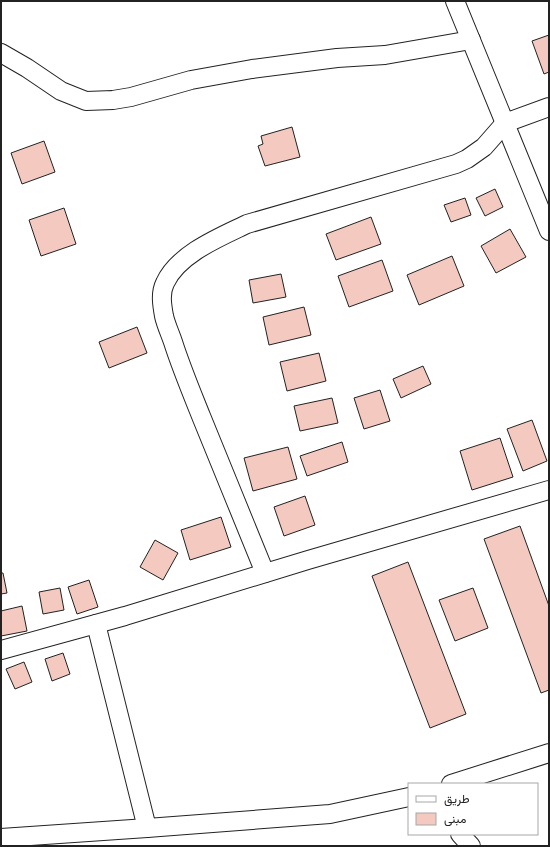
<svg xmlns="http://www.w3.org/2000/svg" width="550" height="847" viewBox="0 0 550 847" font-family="'PT Sans Narrow',Vazirmatn,sans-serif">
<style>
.building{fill:#f3c9c0;stroke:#222}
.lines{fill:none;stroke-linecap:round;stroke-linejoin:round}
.minor-casing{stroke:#222;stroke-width:20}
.minor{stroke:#fff;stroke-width:18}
</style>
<rect width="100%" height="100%" fill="#fff"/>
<g class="building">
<path d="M549 35V72L544 74 532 41Z"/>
<path d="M292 127 300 157 265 166 258 146 263 144 261 136Z"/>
<path d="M44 141 55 172 22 184 11 153Z"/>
<path d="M495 189 503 207 485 216 476 198Z"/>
<path d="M465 198 471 215 451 222 444 205Z"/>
<path d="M64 208 76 244 41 256 29 220Z"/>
<path d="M371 217 381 244 336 260 326 234Z"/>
<path d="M510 229 526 257 496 273 481 246Z"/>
<path d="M452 256 464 286 419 305 407 275Z"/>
<path d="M382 260 393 291 349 307 338 276Z"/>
<path d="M281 274 286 297 253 303 249 280Z"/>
<path d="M304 307 311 335 269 345 263 317Z"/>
<path d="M137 327 147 353 109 368 99 342Z"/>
<path d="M319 353 326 381 287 391 280 362Z"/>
<path d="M423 366 431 384 401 398 393 379Z"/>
<path d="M380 390 390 421 364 429 354 398Z"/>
<path d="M332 398 338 423 300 431 294 406Z"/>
<path d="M532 420 547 461 523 471 507 429Z"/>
<path d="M500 438 513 477 472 490 460 451Z"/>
<path d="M342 442 348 462 307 476 300 456Z"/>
<path d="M288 447 297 479 253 491 244 458Z"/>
<path d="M305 496 315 525 284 536 274 507Z"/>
<path d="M221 517 231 547 190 560 181 530Z"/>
<path d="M520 526 549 606V690L541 693 484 539Z"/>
<path d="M155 540 178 553 163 580 140 567Z"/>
<path d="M408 562 466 714 430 728 372 576Z"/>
<path d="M1 573H3L7 593 1 594Z"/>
<path d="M89 580 98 607 77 614 68 587Z"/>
<path d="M60 588 64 610 43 614 39 592Z"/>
<path d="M473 588 488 628 455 641 439 600Z"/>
<path d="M22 606 27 631 1 636V611Z"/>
<path d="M63 653 70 674 52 681 45 659Z"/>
<path d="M24 662 32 682 15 689 6 669Z"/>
</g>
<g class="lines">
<defs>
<g id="minor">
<path d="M455 1 549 231"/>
<path d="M1 53 27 68 61 91 86 101 113 100 131 97 191 80 252 69 337 58 385 55 471 40"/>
<path d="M265 573C244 521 222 468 201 416 191 391 181 367 173 342 170 333 166 325 164 316 162 305 160 293 165 283 178 254 220 237 247 224L456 164 467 159 484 147 505 123 549 107"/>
<path d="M96 624 147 828"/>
<path d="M1 650 125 616 308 560 549 490"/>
<path d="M451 784 549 753"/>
<path d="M460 834 471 846"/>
<path d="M1 838 147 828 330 814 409 797"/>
</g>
</defs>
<use href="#minor" class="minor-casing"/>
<use href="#minor" class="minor"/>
</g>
<rect width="550" height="847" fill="none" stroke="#222222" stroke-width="4"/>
<rect x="408" y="783" width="130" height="52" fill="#ffffff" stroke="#a7a7a7"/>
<rect x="416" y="796" width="20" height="6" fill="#ffffff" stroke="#a7a7a7"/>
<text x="444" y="803" font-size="12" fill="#222222">طريق</text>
<rect x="416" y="813" width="20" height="12" fill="#f3c9c0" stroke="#a7a7a7"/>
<text x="444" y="823" font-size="12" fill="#222222">مبنى</text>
</svg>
